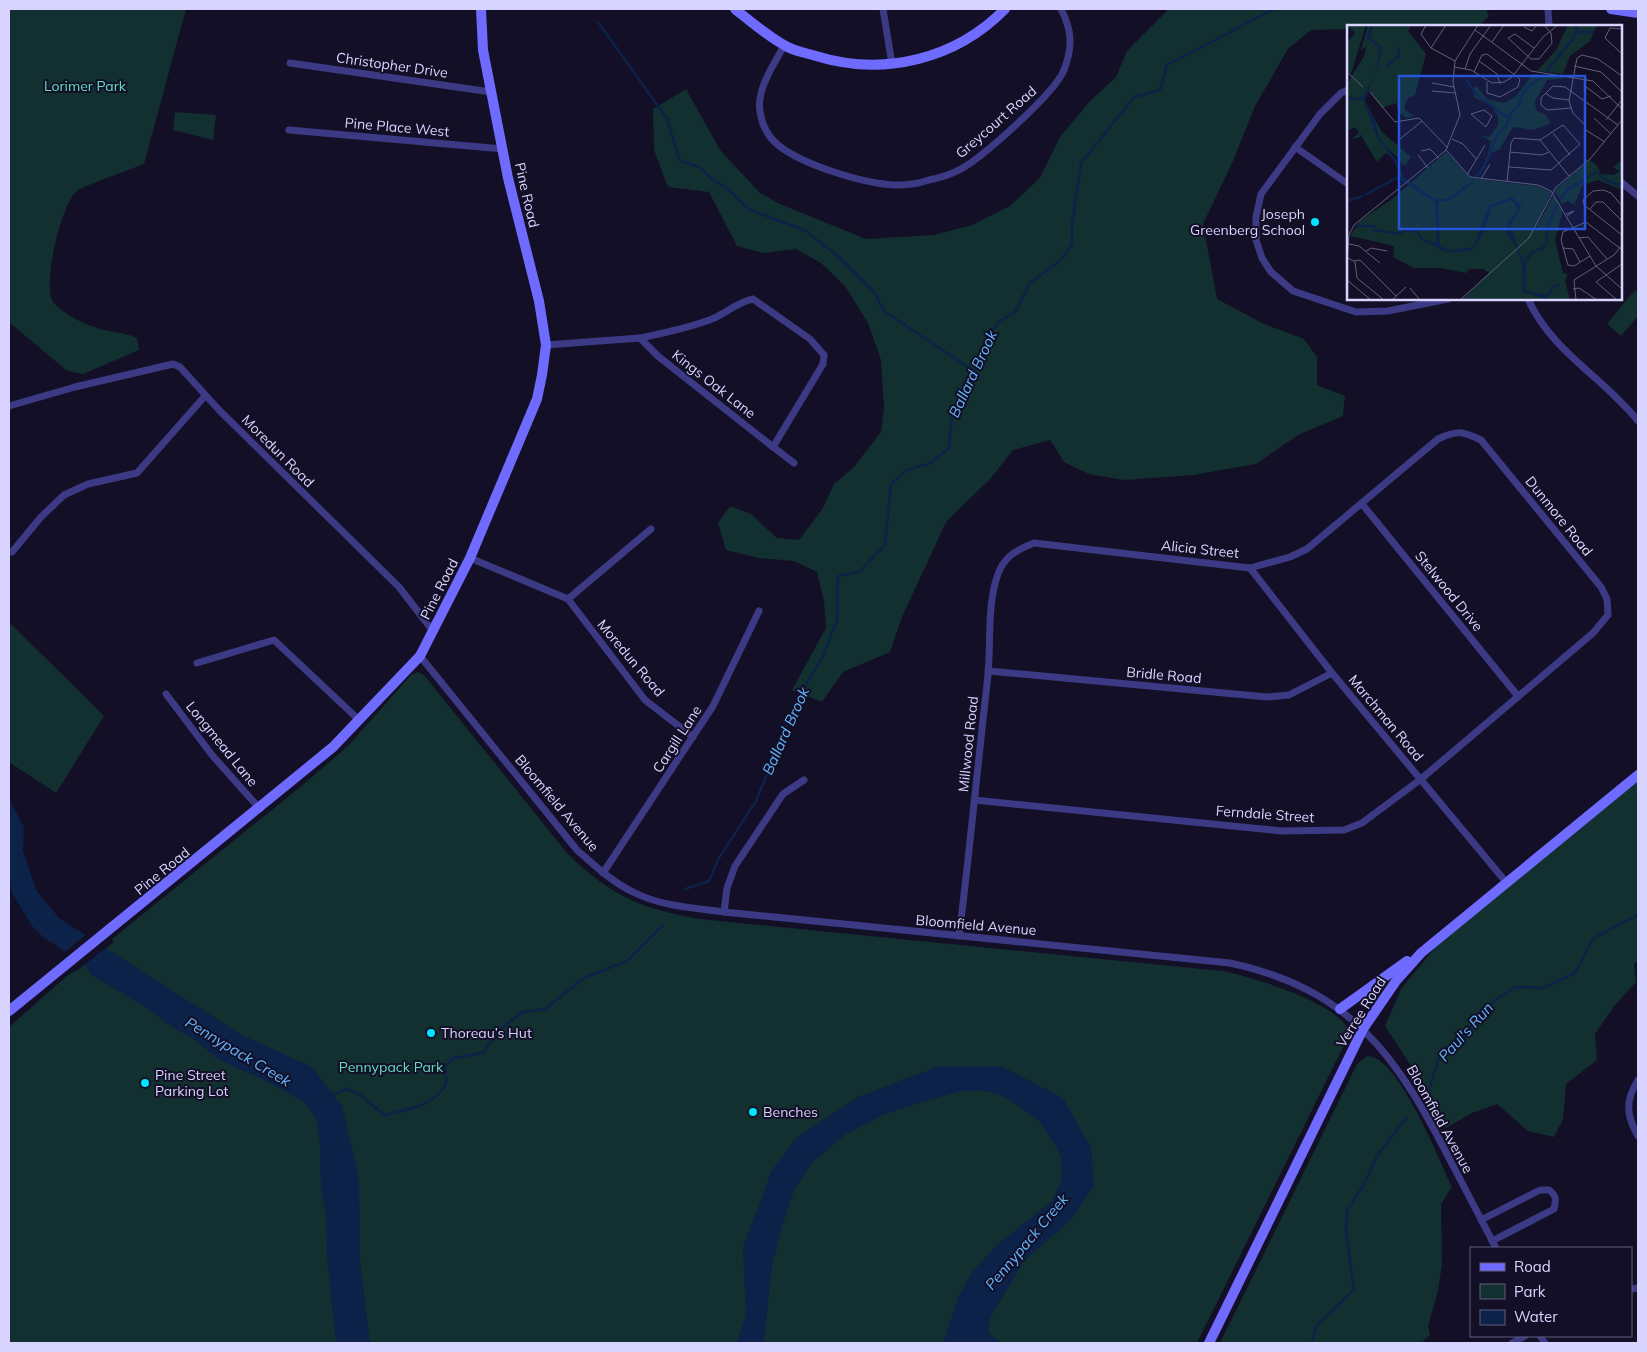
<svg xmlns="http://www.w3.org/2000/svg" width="1647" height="1352" viewBox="0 0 1647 1352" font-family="Mulish,sans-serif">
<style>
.green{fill:#12302f}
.water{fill:#0c2248}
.pier{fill:#130f26}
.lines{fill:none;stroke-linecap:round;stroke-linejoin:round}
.stream{stroke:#0c2248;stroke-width:2.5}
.street{stroke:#3d3a85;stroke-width:7}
.secondary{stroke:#6f6bff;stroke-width:10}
.poi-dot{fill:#00e5ff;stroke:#130f26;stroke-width:2}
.labels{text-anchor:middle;stroke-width:4;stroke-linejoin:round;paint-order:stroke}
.street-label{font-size:14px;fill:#d9d4ff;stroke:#130f26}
.park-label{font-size:14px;fill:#5fe0c0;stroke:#130f26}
.poi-label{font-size:14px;fill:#d9d4ff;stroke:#130f26;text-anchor:start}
.water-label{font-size:15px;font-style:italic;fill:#62b6ff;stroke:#130f26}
.inset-river{fill:none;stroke:#0c2248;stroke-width:2.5}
.inset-road{fill:none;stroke:#625e7d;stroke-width:1}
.view{fill:#2655da;fill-opacity:0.15;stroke:#2655da;stroke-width:2.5}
.inset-edge{fill:none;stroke:#d9d4ff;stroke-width:2.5}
</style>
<rect width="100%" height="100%" fill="#130f26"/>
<g class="green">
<path d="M9 9H186L144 164C130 170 87 184 77 191 61 204 41 288 54 303 65 316 85 324 100 329 113 333 125 332 137 338L139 350 83 374 73 372 66 370 9 322Z"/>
<path d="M1169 9H1486L1489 16 1479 26H1348V29L1311 30 1288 49 1255 106 1233 161 1203 224 1217 299 1264 324 1304 339 1317 357V385L1345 396 1343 416 1298 435 1256 464 1193 475 1125 480 1089 474 1064 462 1050 440 1013 450 991 478 946 522 902 617 890 652 843 672 822 702 792 690 826 628 824 601 817 572 794 561 758 558 726 550 718 523 730 506 751 514 777 538 799 540 823 508 834 484 853 468 881 432 884 407 881 360 868 323 845 286 821 263 796 249 763 253 737 246 709 192 668 187 654 150 653 109 686 89 720 150 760 193 780 204 866 239 934 235 972 225 1010 206 1040 178 1060 137 1091 100 1116 77 1127 51Z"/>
<path d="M175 112 216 115 213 140 173 130Z"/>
<path d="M1635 290 1638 293V316L1621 336 1607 324Z"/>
<path d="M9 622 104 716 56 793 9 762Z"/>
<path d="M418 672 424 675 567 853C611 897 648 912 709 920L1222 971C1250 976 1339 1003 1349 1031L1345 1043 1197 1343H9V1027L68 975 79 969 114 942 112 939 300 787 348 746 411 675Z"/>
<path d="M1638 781V961L1634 964 1636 982 1615 1005 1595 1034 1597 1060 1566 1084 1563 1119 1554 1137 1528 1131 1497 1104 1472 1113 1446 1128 1421 1081 1385 1026 1401 989 1439 943Z"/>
<path d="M1367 1056C1398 1055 1439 1160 1452 1187L1441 1204 1442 1264 1438 1291 1428 1326 1430 1335 1421 1343H1220L1357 1064Z"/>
</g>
<g class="water">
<path d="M9 799 24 827 23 850 36 890 59 918 242 1035 312 1067 342 1106 359 1177 360 1261 370 1343H336L327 1257 326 1215 321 1191 320 1144 316 1118 304 1102 260 1078 218 1059 195 1040 168 1024 141 1004 91 975 85 965 43 937 32 926 12 893 9 878Z"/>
<path d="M939 1066H1001L1063 1098 1091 1148 1094 1186 1071 1220 1024 1261 991 1316 988 1324 990 1334 1002 1343H943L958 1297 973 1271 997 1245 1053 1200 1062 1178 1061 1159 1057 1148 1038 1120 1013 1102 997 1094 984 1091H960L887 1113 846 1134 812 1163 795 1188 783 1224 772 1265 764 1343H736L746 1315 743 1247 772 1170 796 1138 858 1097Z"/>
</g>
<path class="pier" d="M88 933 108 946 83 966 64 953Z"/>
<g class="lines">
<g class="stream">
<path d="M598 22 667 119 680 161 700 167 711 179 727 188 748 209 806 231 839 257 875 293 884 311 975 372"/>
<path d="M685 889 709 881 719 858 756 801 799 696 823 656 837 620 838 576 859 572 885 545 891 484 907 470 931 463 949 448 952 414 967 392 983 350 997 323 1015 312 1030 283 1061 260 1072 244V224L1081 163 1134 97 1160 90 1167 65 1274 9"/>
<path d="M1429 1090 1438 1060 1459 1044 1469 1028 1495 1000 1515 987 1543 988 1575 973 1592 939 1638 915"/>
<path d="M331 1096 345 1089 358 1093 384 1115C404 1111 439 1105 446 1082 447 1078 445 1071 445 1066L453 1058 483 1053 497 1032 522 1012 545 1009 584 978 627 961 663 925"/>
<path d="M1312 1343 1317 1325 1354 1290 1346 1231 1347 1211 1364 1184 1377 1156 1406 1118"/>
</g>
<g class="street">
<path d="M883 9 892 64"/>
<path d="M1548 9 1549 26"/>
<path d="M784 46C774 64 756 90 760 112 762 124 768 137 778 145 803 165 866 185 899 185 908 185 920 183 929 180 939 178 952 174 961 169 984 156 1055 93 1064 70 1073 47 1072 30 1061 9"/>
<path d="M290 63 491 92"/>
<path d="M1348 90 1341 93 1320 114 1261 194 1256 217V240L1262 258 1271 272 1293 291 1356 312 1388 311 1448 299"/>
<path d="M289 130 503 149"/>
<path d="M1295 147 1348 184"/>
<path d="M1621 182 1638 196"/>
<path d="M753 299 810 339 824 355 823 364 773 447 659 357 640 338C664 333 689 328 712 319 727 313 737 302 753 299Z"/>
<path d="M1528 299C1551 351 1604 378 1638 421"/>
<path d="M546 345 640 338"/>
<path d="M9 406 75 387 173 364 180 367 219 410 399 587 433 631"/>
<path d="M773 447 794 463"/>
<path d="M1362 504 1517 695"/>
<path d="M12 552 41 517 64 495 88 484 137 473 205 396"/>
<path d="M470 558 568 599 645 700 693 737"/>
<path d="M1250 568 1332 673 1506 882"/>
<path d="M568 599 651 529"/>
<path d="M420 656 577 850C594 865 612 882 633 892 660 906 693 908 724 912L1230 963C1351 989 1397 1056 1450 1160 1465 1189 1481 1219 1496 1248"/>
<path d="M197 663 274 640 359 720"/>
<path d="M988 671 1267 697 1289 695 1332 673"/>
<path d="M166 694 212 755 260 809"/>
<path d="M603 873 713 706 759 611"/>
<path d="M724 912 727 888 735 866 783 794 804 780"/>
<path d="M959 936C970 849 978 762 988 675 991 643 987 607 997 577 1003 557 1016 550 1034 543L1250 568 1290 557 1307 549 1438 439C1457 430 1462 431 1481 440L1601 587 1607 599 1608 615 1593 633 1421 779 1362 823 1344 830 1282 831 974 800"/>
<path d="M1638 1080C1625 1101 1626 1115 1638 1136"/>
<path d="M1481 1220 1540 1190H1549C1557 1196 1556 1200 1554 1209L1492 1241"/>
<path d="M1631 1289 1638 1288"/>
<path d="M1540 1336 1545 1343"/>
<path d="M1512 1343 1525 1336"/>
</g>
<g class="secondary">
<path d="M735 9C750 21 766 35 784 45 793 51 806 53 816 56 884 77 956 59 1005 9"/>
<path d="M1611 9 1638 13"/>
<path d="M1340 1009 1407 961"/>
<path d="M9 1011 333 747 420 656 470 558 537 399 542 375 546 345 539 301 508 178 483 50 481 9"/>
<path d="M1209 1343 1363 1029 1396 981 1421 953 1638 775"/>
</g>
</g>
<g class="poi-dot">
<circle cx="1315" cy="222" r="5"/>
<circle cx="431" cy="1033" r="5"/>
<circle cx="145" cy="1083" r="5"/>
<circle cx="753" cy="1112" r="5"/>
</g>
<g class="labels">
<g class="street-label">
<text transform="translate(392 65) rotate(8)" y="5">Christopher Drive</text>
<text transform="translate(996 122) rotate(-41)" y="5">Greycourt Road</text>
<text transform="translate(397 127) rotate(5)" y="5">Pine Place West</text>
<text transform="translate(527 195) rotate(77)" y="5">Pine Road</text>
<text transform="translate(714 384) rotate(38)" y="5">Kings Oak Lane</text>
<text transform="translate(278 451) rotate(45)" y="5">Moredun Road</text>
<text transform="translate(1559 516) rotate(51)" y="5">Dunmore Road</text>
<text transform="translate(1200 549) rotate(6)" y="5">Alicia Street</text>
<text transform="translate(439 589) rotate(-63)" y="5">Pine Road</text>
<text transform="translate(1449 591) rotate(51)" y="5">Stelwood Drive</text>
<text transform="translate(631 658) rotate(50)" y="5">Moredun Road</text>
<text transform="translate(1164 675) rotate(5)" y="5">Bridle Road</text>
<text transform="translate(1386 718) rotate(50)" y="5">Marchman Road</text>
<text transform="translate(677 739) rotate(-57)" y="5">Cargill Lane</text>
<text transform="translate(222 744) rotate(51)" y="5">Longmead Lane</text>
<text transform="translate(968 744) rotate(-84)" y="5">Millwood Road</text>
<text transform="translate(557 803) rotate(50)" y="5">Bloomfield Avenue</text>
<text transform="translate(1265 814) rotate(4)" y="5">Ferndale Street</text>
<text transform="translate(162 871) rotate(-39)" y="5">Pine Road</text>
<text transform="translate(976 925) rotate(5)" y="5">Bloomfield Avenue</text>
<text transform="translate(1361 1012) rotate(-58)" y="5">Verree Road</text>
<text transform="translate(1440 1119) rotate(61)" y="5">Bloomfield Avenue</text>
</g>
<g class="park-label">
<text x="85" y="91">Lorimer Park</text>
<text x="391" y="1072">Pennypack Park</text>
</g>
<g class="poi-label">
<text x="1305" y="219" text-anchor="end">Joseph<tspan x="1305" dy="16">Greenberg School</tspan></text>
<text x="441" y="1038">Thoreau’s Hut</text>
<text x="155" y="1080">Pine Street<tspan x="155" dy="16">Parking Lot</tspan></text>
<text x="763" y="1117">Benches</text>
</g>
<g class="water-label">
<text transform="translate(973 374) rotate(-65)" y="5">Ballard Brook</text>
<text transform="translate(786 731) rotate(-66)" y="5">Ballard Brook</text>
<text transform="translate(1466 1032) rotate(-48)" y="5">Paul's Run</text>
<text transform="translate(238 1052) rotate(31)" y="5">Pennypack Creek</text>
<text transform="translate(1027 1242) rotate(-50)" y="5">Pennypack Creek</text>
</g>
</g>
<g transform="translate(1347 25)">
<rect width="275" height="275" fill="#130f26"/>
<path d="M0 0H19L4 49 0 46V18L8 8ZM21 0H64L61 6 79 29 68 70 61 73 58 80V85L68 91 59 93 51 86 49 78 35 83 23 66 15 72 35 107 64 132 58 141 41 123 43 131 39 128 30 137 13 109V112L5 114 12 108 8 102 0 106V59L17 31 19 22 14 25ZM221 0H250L243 16 223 31 216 49 190 46 209 25ZM186 49 220 53 200 55 188 77 189 85 199 90 204 98 187 105 166 102 152 125 141 129 144 116 133 110 142 112 151 100V92L145 81 127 72 126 64 129 61 140 74 157 78 169 71ZM99 127 123 153 190 161 204 167 186 209 206 171 216 185 208 215 216 248 221 249 218 255 223 275H115L142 248 136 244H122L119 248 93 243H67L46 232 47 222 43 220 3 211 13 196 45 174ZM242 135 249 139 254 149 267 150 273 146 266 142 275 135V165L251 155 236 160 227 180 221 176 215 179 208 167 210 163Z" fill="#12302f"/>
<path d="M24 0H27L23 12 34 21 35 28 18 76 28 94 31 110 50 136 56 152 91 176 93 221 105 225 126 222 142 180 165 172 175 181 163 201 179 242V266L197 269 202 275 176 267 175 237 169 222 158 207 162 195 172 184 164 175 144 183 137 208 124 226 99 227 90 223 88 177 55 156 48 138 29 110 15 72 27 51 32 31V22L19 13Z" fill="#0c2248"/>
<path class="inset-river" d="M230 7H246M39 42 52 31 51 22M199 47 228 11 230 4 228 0M119 54 129 69 161 93M0 73 16 74M129 152 137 142 152 106 159 102 164 88 173 79 174 70 184 59 196 52M18 170 51 152M213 174 221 164 250 147 260 156 273 160 275 156M90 175H101L127 156M0 176 16 171M8 201H27L28 205 53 209 55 206H70L75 214 91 221M177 239 185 227 196 223 200 217V202L211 178M200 272 206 262 212 260"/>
<path class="inset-road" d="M79 0 74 9 84 23 108 36M177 2 185 6 190 0M275 4 263 3 258 13 275 29M128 5 184 46 246 56 275 84M145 17 157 0M84 23 99 0M187 23 168 9 161 13 184 34H192L205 18 204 8 197 0M132 36 150 49 153 59M227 41 254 47 275 67M107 42 124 45 145 58 157 57 165 52 196 12 211 0M118 44 123 29 144 0M0 47 16 62M127 47 135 30 140 29 173 54 171 62 153 72 140 68V57M239 53 238 61 255 74 264 71M85 58 107 62M85 66 108 68M23 67 48 97 72 93 101 123M198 68 206 73 222 75M224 83 200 85 194 80V73L206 61 218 62 271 100M137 85 145 91 139 102 124 89ZM247 93 264 109M259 95 275 75M237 99 226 88 222 76 230 33 235 30 251 34 275 51M237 104 258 117M206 108 223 130M53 114 75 96M105 114 116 119 130 135M193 115 222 151M99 125 123 152 191 160 204 166 249 241 275 264M74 126 83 124 92 133M163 127 195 130 202 127M71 130 81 143M120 150 138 120M134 154 143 139M160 157 164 118 167 113 193 115 216 100 233 119 204 145 162 142M275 181 264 168 256 165 246 166 236 175 237 180 275 210M243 184 249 177H256L275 196M219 189 227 186 220 191M232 213 241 212 260 234M2 219 12 221 33 238M216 223 226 224 233 237M19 226 24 223 40 226M243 231 227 241 221 240 214 215 216 207 239 197 275 225M1 233 8 237 10 253 37 275M7 236 13 235 49 271M0 237 2 210 7 200 99 125 113 90 106 57 108 36 131 0M0 255 24 275M63 263 73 275M226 264 232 263 250 275M45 275 59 262M113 275 182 213 209 162 243 134 275 95M229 275 227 255 267 230 275 220M270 275 249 257 275 239"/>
<path class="view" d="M52 51H238V204H52Z"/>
<rect width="275" height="275" class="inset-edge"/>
</g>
<rect width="1647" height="1352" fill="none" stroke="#d9d4ff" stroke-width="20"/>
<rect x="1470" y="1247" width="162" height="90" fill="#130f26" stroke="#625e7d"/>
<rect x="1480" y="1263" width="25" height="8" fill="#6f6bff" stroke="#625e7d"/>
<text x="1514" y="1272" font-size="15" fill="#d9d4ff">Road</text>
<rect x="1480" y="1284" width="25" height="15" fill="#12302f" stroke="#625e7d"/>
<text x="1514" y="1297" font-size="15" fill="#d9d4ff">Park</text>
<rect x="1480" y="1310" width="25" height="15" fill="#0c2248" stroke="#625e7d"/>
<text x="1514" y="1322" font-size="15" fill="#d9d4ff">Water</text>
</svg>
